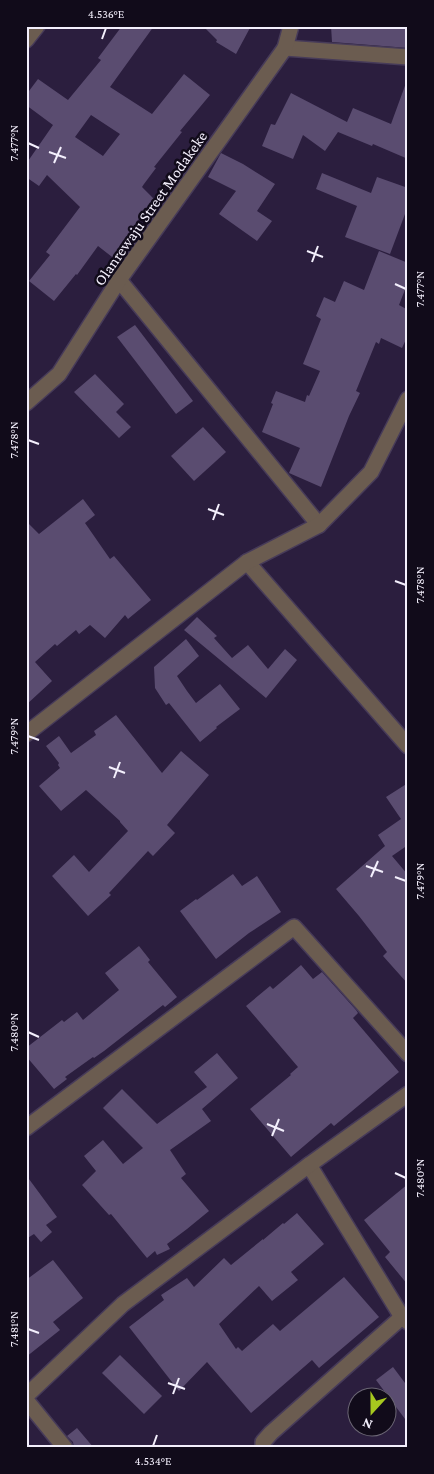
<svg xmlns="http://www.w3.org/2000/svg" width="434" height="1474" viewBox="0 0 434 1474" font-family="'Crimson Pro',serif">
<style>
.building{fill:#5a4c70;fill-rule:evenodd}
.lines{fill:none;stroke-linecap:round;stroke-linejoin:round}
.street-casing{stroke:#473b59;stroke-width:18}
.street{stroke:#6b5c50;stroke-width:15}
.ticks{fill:none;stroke:#f3effc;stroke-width:2}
.labels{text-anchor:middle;stroke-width:5;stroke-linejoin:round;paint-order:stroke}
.street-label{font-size:16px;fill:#f3effc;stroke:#110b1a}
.neatline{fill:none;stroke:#f3effc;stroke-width:2}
.ticks-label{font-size:12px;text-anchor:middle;fill:#f3effc}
</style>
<rect width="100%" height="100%" fill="#2b1e3e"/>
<g class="building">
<path d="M122 26H154L110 87 152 114 184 74 210 95 180 131 182 132 154 167 156 168 144 184 142 187 157 202 137 221 141 223 122 253 116 260 98 246 77 275 76 274 54 301 29 281 50 255 46 252 80 207 47 175 39 186 26 177V164L53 125 26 105V95L38 79 68 100 101 60 98 58ZM91 115 120 134 103 156 75 137Z"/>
<path d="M203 26H251L236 54 216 42 217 40Z"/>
<path d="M331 26H408V48L332 42Z"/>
<path d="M406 83 408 84V159L373 144 372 146 338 132 325 151 303 135 293 159 262 146 271 124 275 125 291 93 347 122 353 108 391 124Z"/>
<path d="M221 153 243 164 275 184 257 211 272 221 257 241 219 214 236 191 208 177Z"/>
<path d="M322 173 371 193 377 177 408 188V206L390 254 345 237 357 206 316 189Z"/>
<path d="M379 251 408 263V282L399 305 408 310V335L402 348 381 338 379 344 376 342 356 391 360 393 349 416 321 487 289 473 300 448 262 432 273 404 271 403 276 391 305 402 307 395 309 396 320 371 303 364 321 319 316 316 324 297 335 302 344 281 364 290Z"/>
<path d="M135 325 193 401 176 414 117 337Z"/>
<path d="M95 374 124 404 116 412 131 427 119 438 74 392Z"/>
<path d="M203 427 226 452 194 481 171 456Z"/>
<path d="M83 499 95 515 85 523 110 559 114 556 151 600 128 619 125 615 105 638 90 625 79 634 76 630 57 646 55 644 35 662 52 681 26 705V521L39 534Z"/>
<path d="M197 617 217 636 214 638 232 658 248 645 268 669 285 649 297 660 266 698 184 630Z"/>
<path d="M186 639 199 656 177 676 187 691 196 703 220 684 240 709 216 727 217 728 200 742 169 703 166 705 155 688 154 667Z"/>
<path d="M116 715 162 773 181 751 209 775 167 825 175 833 153 856 148 851 109 893 111 895 88 916 52 876 74 855 89 872 128 831 120 822V821L86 790 61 811 39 786 60 768 58 765 59 763 46 746 59 736 71 753 96 735 94 731Z"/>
<path d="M408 783V845L392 856 408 875V984L383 956 387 952 359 916 336 889 385 846 378 835 401 819 386 797Z"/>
<path d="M233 874 242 886 257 876 281 912 249 933 216 959 180 911 196 899 197 900Z"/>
<path d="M139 946 150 960 148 962 177 997 165 1007 163 1005 104 1051 94 1058 93 1057 65 1077 67 1079 54 1089 26 1056V1048L62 1020 64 1022 77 1012 83 1020 119 990 105 973Z"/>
<path d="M301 965 313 979 322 972 356 1010 358 1013 353 1018 399 1072 334 1126 331 1123 291 1157 250 1109 291 1075 290 1074 298 1067 246 1006 270 986 273 989Z"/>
<path d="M217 1053 238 1078 202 1109 211 1121 170 1150 186 1174 181 1178 209 1211 187 1229 167 1244 170 1249 157 1255 155 1251 147 1258 111 1214 109 1215 82 1185 96 1171 84 1156 103 1140 123 1164 143 1148 103 1108 122 1089 157 1124 207 1087 194 1072Z"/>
<path d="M26 1175 57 1217 46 1225 52 1232 41 1242 34 1234 26 1239Z"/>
<path d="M408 1184V1285L385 1257 390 1252 364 1220Z"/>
<path d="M297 1213 324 1244 291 1272 298 1280 272 1301 259 1286 219 1324 236 1349 238 1347 242 1351 273 1324 280 1331 344 1277 379 1317 319 1368 312 1360 251 1413 207 1362 179 1391 129 1327 164 1300 161 1295 187 1278 194 1287 224 1258 231 1265 263 1239V1240L283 1223 284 1224Z"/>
<path d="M53 1260 83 1298 53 1322 60 1330 26 1357V1280Z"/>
<path d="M120 1355 162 1396 144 1414 102 1373Z"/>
<path d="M393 1367 408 1387V1423L376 1380Z"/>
<path d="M77 1428 94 1448H74L73 1442 67 1436Z"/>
</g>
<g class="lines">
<defs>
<g id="street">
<path d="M26 40 37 26"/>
<path d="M285 48 408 57"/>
<path d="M119 280 319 525"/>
<path d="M26 403 59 374 119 280 285 48 291 26"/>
<path d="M247 562 408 746"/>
<path d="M26 734 247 562 319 525 371 472 408 399"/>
<path d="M26 1128 294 927 408 1054"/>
<path d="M309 1165 402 1317 408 1322"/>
<path d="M26 1396 123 1304 309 1165 408 1094"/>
<path d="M26 1400 65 1448"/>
<path d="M263 1448V1442L271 1433 402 1317"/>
</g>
</defs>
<use href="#street" class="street-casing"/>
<use href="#street" class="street"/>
</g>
<path class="ticks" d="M102 39 106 28M28 143 39 148M49 152 66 158M54 163 61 147M307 251 323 257M312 262 318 246M395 284 406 289M28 440 39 444M208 509 224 515M213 520 219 504M395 581 406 585M28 736 39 740M109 767 125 773M114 778 120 762M366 866 383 872M371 877 378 861M395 877 406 881M28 1032 39 1037M267 1124 284 1131M272 1136 279 1119M395 1173 406 1178M28 1329 39 1333M168 1383 185 1389M173 1394 179 1378M153 1446 157 1435"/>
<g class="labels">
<g class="street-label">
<text transform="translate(150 208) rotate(-55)" y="6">Olanrewaju Street Modakeke</text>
</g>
</g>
<rect width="434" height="1474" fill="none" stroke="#110b1a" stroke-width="55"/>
<g transform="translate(372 1412) rotate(201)"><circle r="24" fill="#110b1a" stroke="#6b6674"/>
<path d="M0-4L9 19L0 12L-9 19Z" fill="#a7c81f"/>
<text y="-8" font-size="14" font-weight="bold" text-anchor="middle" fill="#f3effc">N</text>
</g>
<rect x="28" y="28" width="378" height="1418" class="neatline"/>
<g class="ticks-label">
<text x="106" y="18">4.536°E</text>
<text transform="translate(14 143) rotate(-90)" y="4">7.477°N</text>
<text transform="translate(420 289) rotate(-90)" y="4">7.477°N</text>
<text transform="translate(14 440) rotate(-90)" y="4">7.478°N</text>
<text transform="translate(420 585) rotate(-90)" y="4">7.478°N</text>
<text transform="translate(14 736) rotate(-90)" y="4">7.479°N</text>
<text transform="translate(420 881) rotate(-90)" y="4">7.479°N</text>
<text transform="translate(14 1032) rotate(-90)" y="4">7.480°N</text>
<text transform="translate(420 1178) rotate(-90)" y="4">7.480°N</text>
<text transform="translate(14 1329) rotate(-90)" y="4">7.481°N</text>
<text x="153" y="1465">4.534°E</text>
</g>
</svg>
